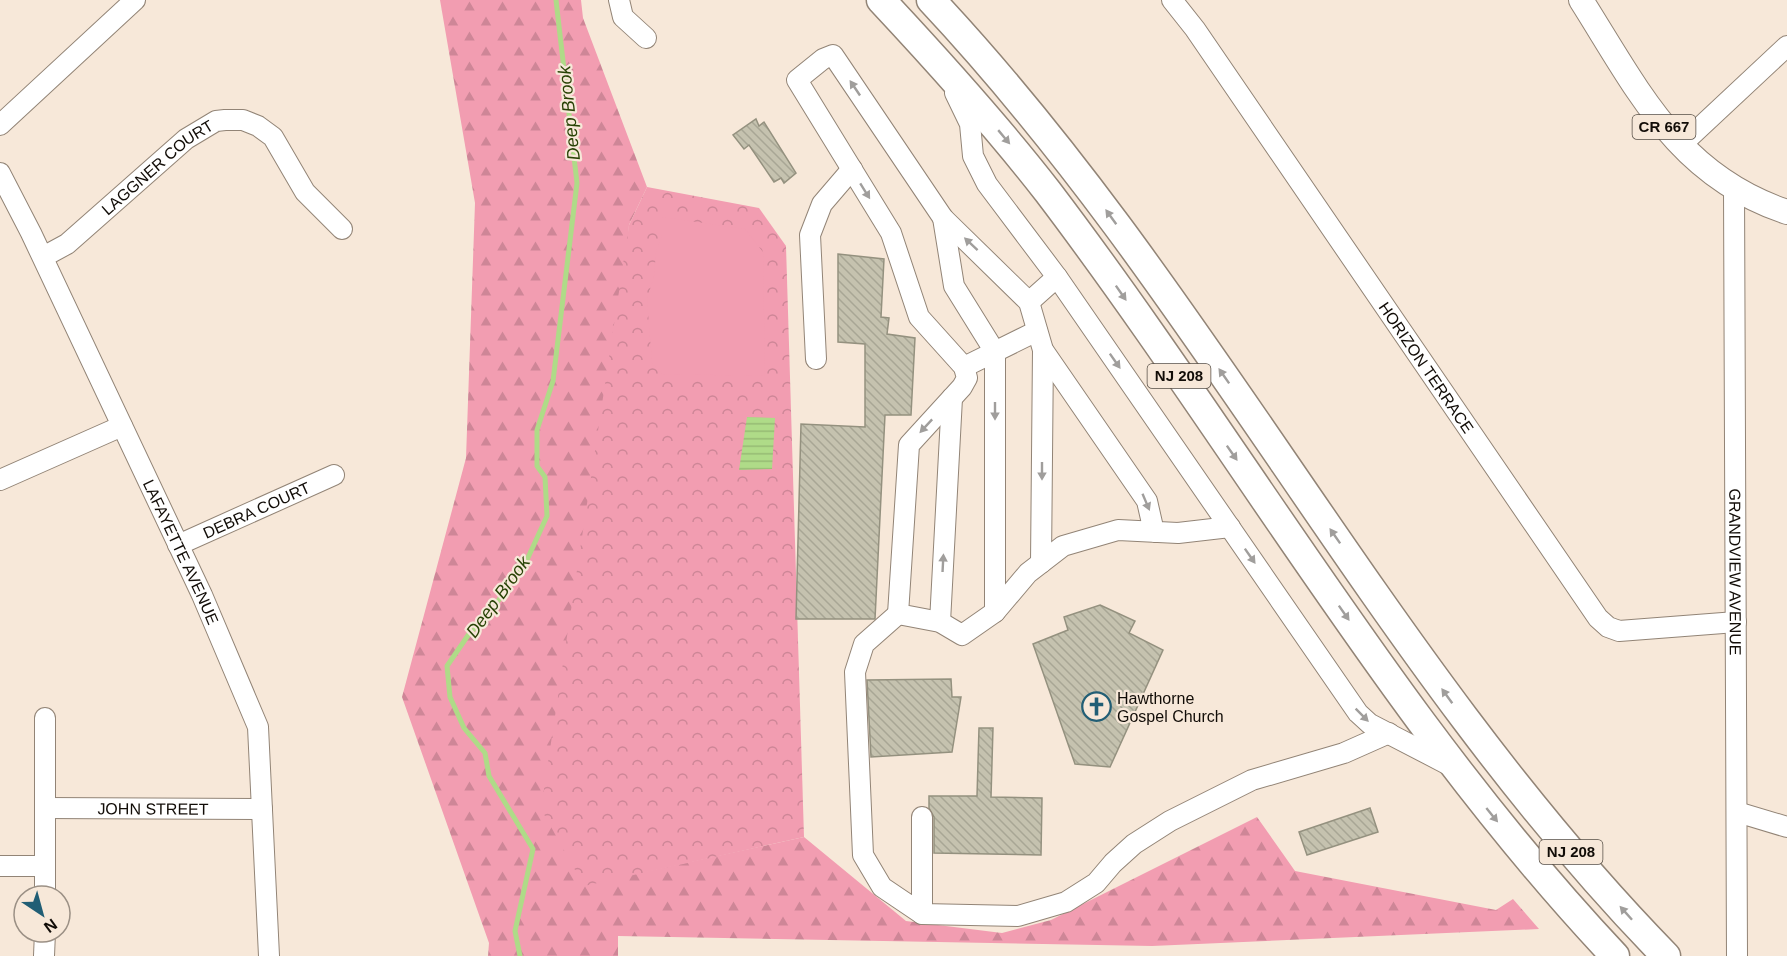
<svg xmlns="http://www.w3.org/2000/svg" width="1787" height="956" viewBox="0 0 1787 956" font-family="Arial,sans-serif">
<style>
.forest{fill:url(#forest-firs)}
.park{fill:url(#park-crowns)}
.pitch{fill:#f29db1}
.water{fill:url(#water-rules)}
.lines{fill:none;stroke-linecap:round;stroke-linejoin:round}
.stream{stroke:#afdb88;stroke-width:5}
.building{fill:url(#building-back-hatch);stroke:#94917f;stroke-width:1.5}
.minor-casing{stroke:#928476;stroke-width:22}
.major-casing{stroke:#928476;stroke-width:26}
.highway-casing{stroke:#928476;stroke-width:31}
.minor{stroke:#fff;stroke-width:20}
.major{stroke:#fff;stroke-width:24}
.highway{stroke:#fff;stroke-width:28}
.oneway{fill:#a09e9c}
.labels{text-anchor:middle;stroke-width:4.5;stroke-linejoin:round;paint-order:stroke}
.shield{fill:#f7e8d9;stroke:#564e46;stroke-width:1.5}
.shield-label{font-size:15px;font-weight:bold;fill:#110c07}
.street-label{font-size:16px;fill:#110c07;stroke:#f7e8d9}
.poi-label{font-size:16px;fill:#110c07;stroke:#f7e8d9;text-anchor:start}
.water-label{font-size:18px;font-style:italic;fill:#294306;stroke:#f7e8d9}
</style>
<defs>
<pattern id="forest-firs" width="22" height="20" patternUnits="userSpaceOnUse" patternTransform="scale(1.5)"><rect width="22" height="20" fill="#f29db1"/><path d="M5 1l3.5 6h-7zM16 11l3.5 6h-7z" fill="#ce8697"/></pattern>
<pattern id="park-crowns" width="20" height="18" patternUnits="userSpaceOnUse" patternTransform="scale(1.5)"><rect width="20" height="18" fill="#f29db1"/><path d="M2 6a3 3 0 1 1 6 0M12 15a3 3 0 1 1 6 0" fill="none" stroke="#ce8697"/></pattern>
<pattern id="water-rules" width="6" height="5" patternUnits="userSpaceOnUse" patternTransform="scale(1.5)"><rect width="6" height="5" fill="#afdb88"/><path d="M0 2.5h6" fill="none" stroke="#96bb74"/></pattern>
<pattern id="building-back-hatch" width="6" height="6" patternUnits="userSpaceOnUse" patternTransform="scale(1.5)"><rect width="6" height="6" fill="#c5c2af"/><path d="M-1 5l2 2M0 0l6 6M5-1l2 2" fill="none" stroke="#a8a695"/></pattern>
</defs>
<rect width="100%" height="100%" fill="#f7e8d9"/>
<path class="forest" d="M440 0H581L583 18 647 187 629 225 584 885 804 837 906 921 1002 933 1051 920 1257 817 1295 871 1496 910 1513 899 1539 929 1152 946 618 936V956H488L489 943 402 697 466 458 475 203Z"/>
<path class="park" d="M647 187 759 208 786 246 804 837 584 886 541 809 629 225Z"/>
<path class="pitch" d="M662 217 745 229 763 252 765 376 662 374 652 363 647 299 654 276 656 252 662 235Z"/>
<path class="water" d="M747 417 775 418 772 469 739 470Z"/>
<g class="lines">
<path class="stream" d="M520 956 515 931 533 849 489 776 485 753 464 728 450 697 447 666 469 634 488 615 526 562 547 516 545 477 537 466V430L553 381 577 183 556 0"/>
</g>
<g class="building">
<path d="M756 119 759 126 764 122 796 173 784 183 781 178 774 182 749 145 744 149 733 135Z"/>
<path d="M838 254 884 259 881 317 889 318 887 334 915 338 911 415H885L875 619H796L801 424 865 427V344L838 342Z"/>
<path d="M1100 605 1135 621 1129 633 1163 650 1110 767 1075 764 1033 644 1068 630 1064 617Z"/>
<path d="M951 679 952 697H961L952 752 871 757 867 680Z"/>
<path d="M979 728H993L991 797 1042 798 1041 855 934 853V817L929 808V796H977Z"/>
<path d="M1370 808 1378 832 1307 855 1299 832Z"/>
</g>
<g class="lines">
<defs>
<g id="minor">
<path d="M619 0 623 17 646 38"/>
<path id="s1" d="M1172 0 1195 29 1598 618 1608 627 1619 631 1736 622"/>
<path d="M955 93 970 124 973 156 987 184 1057 277 1358 713 1370 724 1449 765"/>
<path d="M0 125 135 0"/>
<path d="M1680 146 1787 46"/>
<path id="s2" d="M0 173 31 233 202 595 258 727 269 956"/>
<path id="s3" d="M1734 188 1737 956"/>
<path d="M943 218 954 286 995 352V612"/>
<path id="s4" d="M43 257 67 244 186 139 216 121 225 120H243L258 126 273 137 305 192 342 229"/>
<path d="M1029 302 1057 277"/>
<path d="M816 359 810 235 822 204 852 169"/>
<path d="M964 367 1037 331"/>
<path d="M0 480 122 426"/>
<path d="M1154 532 1147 501 1043 350 1029 302 943 218 833 55 823 59 797 80 891 233 919 317 964 367 967 378 962 387 909 445 898 614 940 622 962 635 995 612 1028 573 1063 546 1118 530 1178 533 1230 527"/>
<path id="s5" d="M178 545 334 475"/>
<path d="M1041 563 1043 350"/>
<path d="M898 614 864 644 855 672 863 855 882 887 922 914 1018 916 1066 902 1096 883 1113 863 1134 844 1170 821 1252 780 1344 753 1389 733"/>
<path d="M940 622 952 398"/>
<path id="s6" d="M45 808 262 809"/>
<path d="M1737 812 1787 827"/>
<path d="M922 817V914"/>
<path d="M0 866H45"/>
<path d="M45 896V718"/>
<path d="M44 956 45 932"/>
</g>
<path id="major" d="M1581 0C1638 90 1678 176 1787 212"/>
<g id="highway">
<path d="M881 0C939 62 996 125 1048 192 1240 445 1396 724 1615 956"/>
<path d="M931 0C1207 294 1383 667 1666 956"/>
</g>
</defs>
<use href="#minor" class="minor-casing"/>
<use href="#major" class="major-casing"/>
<use href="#highway" class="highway-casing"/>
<use href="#minor" class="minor"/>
<use href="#major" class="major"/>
<use href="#highway" class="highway"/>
</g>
<defs><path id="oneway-solid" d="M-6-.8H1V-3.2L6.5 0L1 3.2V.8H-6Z" transform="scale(1.5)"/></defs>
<g class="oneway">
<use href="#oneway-solid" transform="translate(855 88) rotate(-124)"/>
<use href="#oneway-solid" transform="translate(1004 137) rotate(50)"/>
<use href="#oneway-solid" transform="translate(865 191) rotate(58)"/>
<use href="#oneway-solid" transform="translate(1111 217) rotate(-126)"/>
<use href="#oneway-solid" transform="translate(971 244) rotate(-137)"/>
<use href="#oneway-solid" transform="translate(1121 293) rotate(55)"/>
<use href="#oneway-solid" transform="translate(1115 361) rotate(55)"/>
<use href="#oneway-solid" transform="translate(1224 376) rotate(-125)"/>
<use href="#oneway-solid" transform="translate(995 411) rotate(90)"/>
<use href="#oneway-solid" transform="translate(926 426) rotate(133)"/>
<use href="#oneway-solid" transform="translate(1232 453) rotate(55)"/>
<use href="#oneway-solid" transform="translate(1042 471) rotate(90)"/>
<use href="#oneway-solid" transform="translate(1146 502) rotate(67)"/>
<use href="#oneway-solid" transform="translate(1335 536) rotate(-125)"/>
<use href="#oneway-solid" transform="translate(1250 556) rotate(55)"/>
<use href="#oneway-solid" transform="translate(943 563) rotate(-87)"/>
<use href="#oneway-solid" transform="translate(1344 613) rotate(55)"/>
<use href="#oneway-solid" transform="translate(1447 696) rotate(-126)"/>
<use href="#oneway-solid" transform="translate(1362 715) rotate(45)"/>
<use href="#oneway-solid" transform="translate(1492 815) rotate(51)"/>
<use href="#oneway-solid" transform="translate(1626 913) rotate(-132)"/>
</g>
<defs>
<symbol id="church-ring" viewBox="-11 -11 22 22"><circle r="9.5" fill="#f7e8d9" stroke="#215e75" stroke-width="1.5"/><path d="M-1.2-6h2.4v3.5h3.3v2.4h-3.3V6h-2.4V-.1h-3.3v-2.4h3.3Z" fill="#215e75"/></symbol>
</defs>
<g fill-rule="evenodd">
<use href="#church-ring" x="1080" y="690" width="33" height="33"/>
</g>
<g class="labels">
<g class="shield">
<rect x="1632.5" y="115" width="63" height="24" rx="4.5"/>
<rect x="1147.5" y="364" width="63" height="24" rx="4.5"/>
<rect x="1539.5" y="840" width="63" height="24" rx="4.5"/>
</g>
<g class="shield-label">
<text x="1664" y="132">CR 667</text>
<text x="1179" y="381">NJ 208</text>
<text x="1571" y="857">NJ 208</text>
</g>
<g class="street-label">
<text dy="6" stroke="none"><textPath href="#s4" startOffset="146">LAGGNER COURT</textPath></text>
<text dy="6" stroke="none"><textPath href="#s1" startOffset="447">HORIZON TERRACE</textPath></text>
<text dy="6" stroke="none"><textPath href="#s5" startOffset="86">DEBRA COURT</textPath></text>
<text dy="6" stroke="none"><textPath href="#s2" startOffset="420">LAFAYETTE AVENUE</textPath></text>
<text dy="6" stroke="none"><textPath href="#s3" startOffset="384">GRANDVIEW AVENUE</textPath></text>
<text dy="6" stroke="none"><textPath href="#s6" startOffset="108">JOHN STREET</textPath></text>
</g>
<g class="poi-label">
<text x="1117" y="704">Hawthorne<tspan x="1117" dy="18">Gospel Church</tspan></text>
</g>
<g class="water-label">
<text transform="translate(569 113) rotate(-96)" y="6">Deep Brook</text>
<text transform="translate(498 597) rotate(-54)" y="6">Deep Brook</text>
</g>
</g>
<g transform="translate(42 914) rotate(144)"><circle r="28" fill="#f7e8d9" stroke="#9b9085" stroke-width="1.5"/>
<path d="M0-4.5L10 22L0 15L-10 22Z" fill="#215e75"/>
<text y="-9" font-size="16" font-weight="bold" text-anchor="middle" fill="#110c07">N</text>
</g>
</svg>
